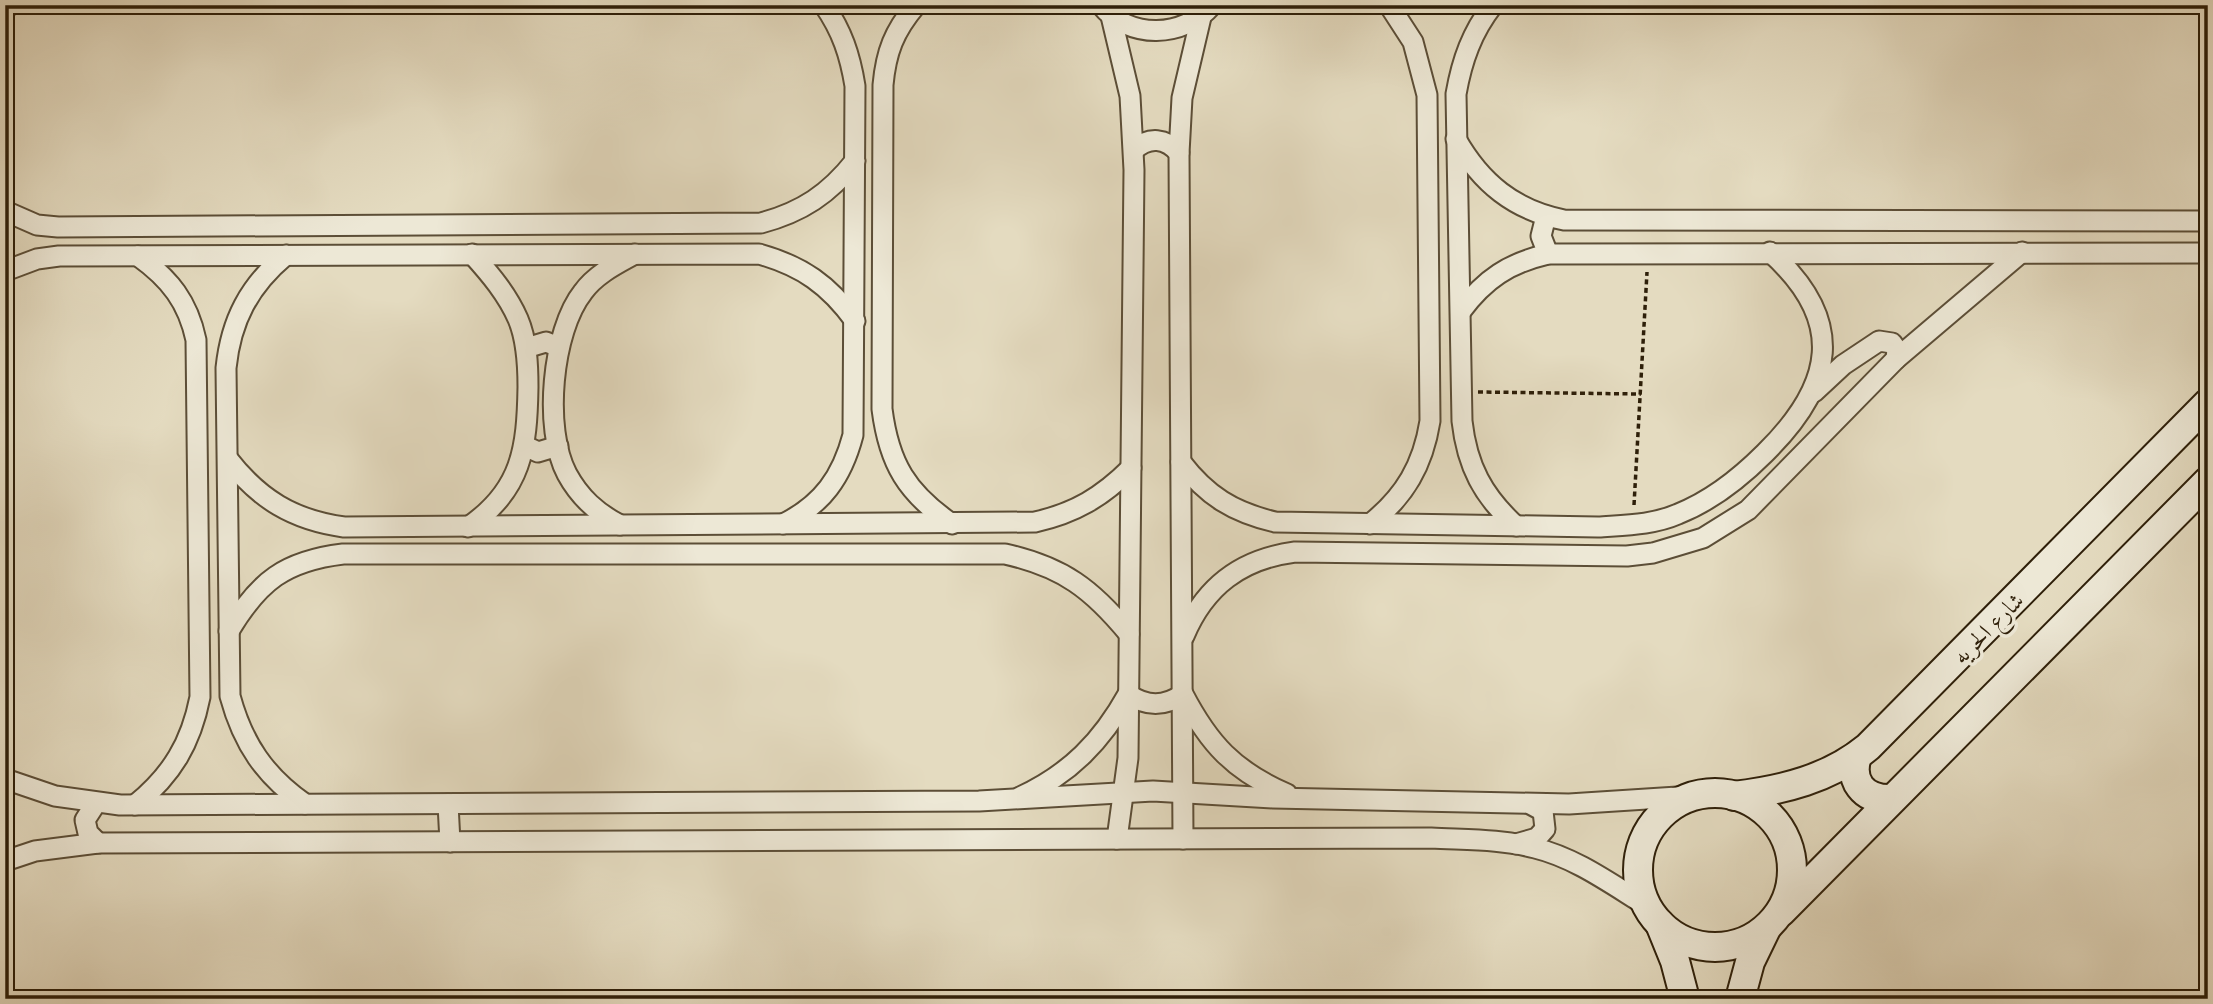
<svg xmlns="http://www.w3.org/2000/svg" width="2213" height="1004" viewBox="0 0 2213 1004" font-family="'Libre Caslon Text',Amiri,serif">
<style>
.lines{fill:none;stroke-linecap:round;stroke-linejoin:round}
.street-casing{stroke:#5c4e37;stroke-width:23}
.secondary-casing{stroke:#2e1f09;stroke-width:32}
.path{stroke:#2e1f09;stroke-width:3.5;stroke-dasharray:5 3.5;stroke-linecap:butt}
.street{stroke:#ede8d6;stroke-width:19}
.secondary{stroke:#ede8d6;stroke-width:28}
.labels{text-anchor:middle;stroke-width:7;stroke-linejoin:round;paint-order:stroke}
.street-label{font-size:23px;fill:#2e1f09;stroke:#ede8d6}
</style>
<rect width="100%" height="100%" fill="#e4dbc0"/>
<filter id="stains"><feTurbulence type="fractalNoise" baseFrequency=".00286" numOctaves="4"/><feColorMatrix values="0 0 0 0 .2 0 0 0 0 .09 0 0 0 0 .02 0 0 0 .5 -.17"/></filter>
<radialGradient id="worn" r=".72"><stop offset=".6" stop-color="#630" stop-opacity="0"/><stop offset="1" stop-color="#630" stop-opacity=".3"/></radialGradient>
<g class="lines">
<defs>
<g id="street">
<path d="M916 5C894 31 886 52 883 85L882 409C889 464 907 493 952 524"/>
<path d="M1101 5C1129 40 1184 38 1212 5"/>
<path d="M1493 5C1472 32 1462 60 1456 94L1462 421C1467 466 1483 496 1516 526"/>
<path d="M5 9 10 5"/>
<path d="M1111 16 1130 96 1134 170 1128 758 1117 839"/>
<path d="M1456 139C1481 183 1514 210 1564 220L2208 221"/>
<path d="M1134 150C1149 136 1166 138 1179 153"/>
<path d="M5 211 37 225 58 227 761 223C802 212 829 194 855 161"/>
<path d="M1546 216 1541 236 1548 254"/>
<path d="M286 255C249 286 231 320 226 368L230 696C243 744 265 776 305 804"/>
<path d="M5 271 37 259 59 256 759 254C802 266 829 285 855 321"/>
<path d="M1461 311C1485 279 1509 263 1548 254L2208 253"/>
<path d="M526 348 546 342 559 347"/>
<path d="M1814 392 1843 365 1879 341 1892 343 1897 350 1896 359"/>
<path d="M525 446 538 452 558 446"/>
<path d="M228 459C259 499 293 520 344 527L1035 522C1075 513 1102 497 1131 468"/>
<path d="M1181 462C1207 496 1233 512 1275 522L1598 527C1625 525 1653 525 1678 514 1711 501 1740 478 1765 453 1834 385 1847 321 1770 252"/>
<path d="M783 524C822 505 842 477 853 435L855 86C850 55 842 31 824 5"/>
<path d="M1370 524C1405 496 1423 465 1430 421L1427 95 1413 42 1389 5"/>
<path d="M620 525C597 513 580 498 567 474 543 429 552 331 583 292 596 274 617 264 635 254"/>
<path d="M468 527C522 490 527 448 528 387 528 365 527 340 518 319 507 294 490 274 472 254"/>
<path d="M229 631C259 581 285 561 343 554H1005C1063 567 1092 589 1129 634"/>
<path d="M1184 636C1205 586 1241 559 1295 552L1627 556 1653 553 1703 538 1748 510 1896 359 2022 252"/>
<path d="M5 779 55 796 120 805 979 801 1153 791 1273 798 1569 804 1693 796"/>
<path d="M1020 797C1070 774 1102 741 1128 694 1147 707 1164 707 1183 694 1209 744 1234 771 1287 794"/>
<path d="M96 803 85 820 88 833 98 843"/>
<path d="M448 804 450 842"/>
<path d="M135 805C172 775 191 743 200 697L196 340C188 302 170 279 138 256"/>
<path d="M1183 839 1179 153 1182 98 1201 17"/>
<path d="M1516 844 1537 838 1545 829 1543 811 1530 804"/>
<path d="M5 861 35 851 98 843 1431 838C1466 840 1501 839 1535 848 1576 858 1611 884 1647 906"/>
</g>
<g id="secondary">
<path d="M1857 756C1849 781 1863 799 1889 799"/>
<circle cx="1715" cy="870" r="77"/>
<path d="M1734 796C1783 790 1829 779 1868 747L2208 403"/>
<path d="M1781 912 2208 481"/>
<path d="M1660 924 1675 961 1685 999"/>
<path d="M1740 999 1750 962 1766 929"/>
</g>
</defs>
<use href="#street" class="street-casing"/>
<use href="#secondary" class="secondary-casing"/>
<g class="path">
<path d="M1478 392 1641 394"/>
<path d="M1634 505 1647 272"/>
</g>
<use href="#street" class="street"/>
<use href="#secondary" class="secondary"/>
</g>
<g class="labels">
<g class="street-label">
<text transform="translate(1988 628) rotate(-45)" y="8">شارع الحريه</text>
</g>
</g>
<rect width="2213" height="1004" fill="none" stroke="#e4dbc0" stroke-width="28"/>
<rect x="7" y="7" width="2199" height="990" fill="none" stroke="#2e1f09" stroke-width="3.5"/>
<rect x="14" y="14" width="2185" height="976" fill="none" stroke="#2e1f09" stroke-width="2"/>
<rect width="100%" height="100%" filter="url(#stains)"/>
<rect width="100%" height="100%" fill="url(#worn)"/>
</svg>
